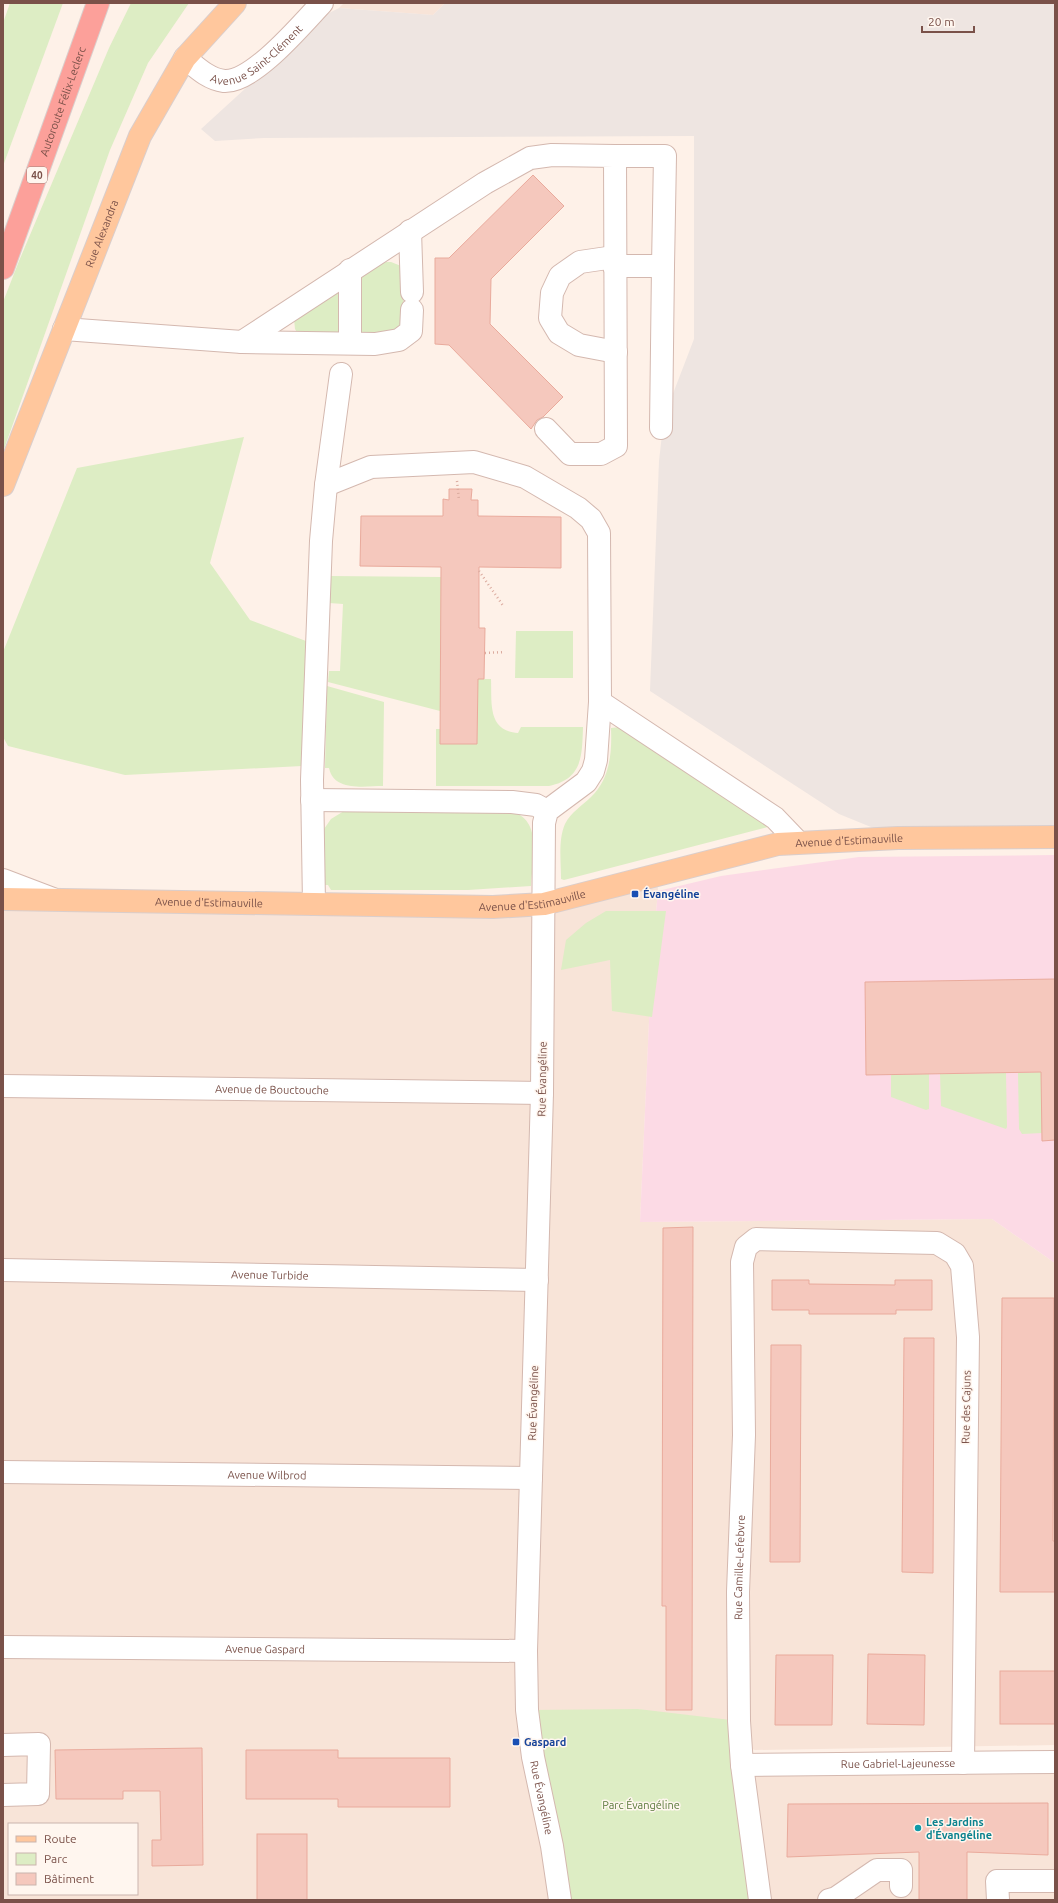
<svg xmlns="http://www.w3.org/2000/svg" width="1058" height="1903" viewBox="0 0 1058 1903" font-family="Ubuntu,sans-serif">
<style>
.residential{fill:#f8e4d8;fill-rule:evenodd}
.industrial{fill:#eee5e1}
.medical{fill:#fcdae5}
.green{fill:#ddedc4}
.building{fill:#f5c8bd;stroke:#e9aa9c}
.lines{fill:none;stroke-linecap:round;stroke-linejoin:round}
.minor-casing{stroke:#d4b8af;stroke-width:24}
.major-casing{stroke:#dacecc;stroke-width:24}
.highway-casing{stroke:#dacecc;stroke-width:24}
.path{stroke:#dbab9f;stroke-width:2.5;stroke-dasharray:1 3;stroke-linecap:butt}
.minor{stroke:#fff;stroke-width:22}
.major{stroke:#ffc79d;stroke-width:22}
.highway{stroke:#fca09a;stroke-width:22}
.transit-dot{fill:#1a4fb4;stroke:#fff6ef;stroke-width:1.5}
.culture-dot{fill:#0f9aa8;stroke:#fff6ef;stroke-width:1.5}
.labels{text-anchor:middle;stroke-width:3;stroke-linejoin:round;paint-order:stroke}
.shield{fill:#fff6ef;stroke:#a2827b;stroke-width:1}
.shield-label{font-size:10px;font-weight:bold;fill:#7a5149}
.street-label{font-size:11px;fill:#7a5149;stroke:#fff6ef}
.transit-label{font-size:11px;font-weight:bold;fill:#164399;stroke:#fff6ef;text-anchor:start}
.park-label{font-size:11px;fill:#5c7b3d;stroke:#fff6ef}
.culture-label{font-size:11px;font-weight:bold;fill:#0d838f;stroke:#fff6ef;text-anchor:start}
</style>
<rect width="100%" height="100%" fill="#fef1e8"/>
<g class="residential">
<path d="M344 3H445L433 15 339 8Z"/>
<path d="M657 875 658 891 652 954 640 1222 992 1219 1055 1263V1745L755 1750 638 1709 558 1900H3V899L544 904ZM9 1824H137V1894H9Z"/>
<path d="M1055 1762V1900H760L742 1765Z"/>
</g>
<path class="industrial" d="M445 3H1055V837L898 838 839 814 650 691 659 461 664 417 694 339V136L264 138 215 141 201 129 327 14 339 8 433 15Z"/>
<path class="medical" d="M1055 855V1263L992 1219 640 1222 652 954 658 891 721 876 859 857Z"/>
<g class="green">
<path d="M10 3H63L3 166V23Z"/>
<path d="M131 3H189L148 63 110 150 3 452V302L19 261 109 48Z"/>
<path d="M386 262H391L401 266 404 273 403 325 401 329 360 336V276Z"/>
<path d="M340 290 346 334H298L295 329 294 319Z"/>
<path d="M244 437 210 563 250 620 306 641 302 766 125 775 8 746 3 737V652L77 468Z"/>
<path d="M331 576 441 577 440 711 328 682 329 671H340L343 604 329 603Z"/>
<path d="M516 631H573V678H515Z"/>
<path d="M478 679H491C492 702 487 731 518 733L521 727H583C582 755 583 779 549 786H436V729H440V744H477Z"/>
<path d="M327 686 384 702 383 786C365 786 334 792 329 768H325Z"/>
<path d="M620 727 766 817 768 827 564 880 561 879C561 861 558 840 565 824 571 812 582 806 591 797 610 779 612 753 611 728Z"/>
<path d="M344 811 516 813C542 824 532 862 531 886L468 890H331L328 885H323L324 829 331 819Z"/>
<path d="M606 911H666L652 1017 612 1011 610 960 561 970 566 940 586 923Z"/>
<path d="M1041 1072 1042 1133 1022 1134 1019 1129 1018 1073Z"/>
<path d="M1006 1073 1007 1127 1006 1129 941 1106 940 1074Z"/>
<path d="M929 1074V1109L926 1110 891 1097V1075Z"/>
<path d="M638 1709 739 1721 760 1900H560L527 1710Z"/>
</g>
<g class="building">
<path d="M533 175 564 206 491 279 490 324 563 397 543 417 537 420 531 429 449 345 435 344V258H449Z"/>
<path d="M449 489H472L471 500H478V516L561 517V568L479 567V628H485L484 679H478L477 744H440L441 567 360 566 361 516H443V499L449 500Z"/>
<path d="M1055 979V1140L1042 1141 1041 1072 866 1075 865 982Z"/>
<path d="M693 1227 692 1710H666V1606H662L663 1228Z"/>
<path d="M772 1280H809V1284L895 1285V1280H932V1310H896V1314H809V1310H772Z"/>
<path d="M1002 1298H1054L1053 1541H1055V1592H1000Z"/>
<path d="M904 1338H934L933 1573 902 1572Z"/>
<path d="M771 1345H801L800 1562H770Z"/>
<path d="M868 1654 925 1655 924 1725 867 1724Z"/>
<path d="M776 1655H833L832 1725H775Z"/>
<rect x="1000" y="1671" width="55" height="53"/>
<path d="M202 1748 203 1865 152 1866V1840H161L160 1791H123V1799H56L55 1750Z"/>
<path d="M246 1750H338V1758H450V1807H338V1799H246Z"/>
<path d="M1048 1803V1855L967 1852V1900H919V1852L787 1857 788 1804Z"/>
<rect x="257" y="1834" width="50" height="66"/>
</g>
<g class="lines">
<defs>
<g id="minor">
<path id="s1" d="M185 58C196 67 208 79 224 81 253 83 302 24 322 3"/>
<path d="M615 156H665L663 266"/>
<path d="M410 231 412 292"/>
<path d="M614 257 580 262 560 276 552 293 550 318 559 333 579 345 616 352"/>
<path d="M614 266H663L661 428"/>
<path d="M64 329 242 342 375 344 399 340 411 331 412 310"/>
<path d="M242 342 485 183 530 158 552 155 615 156 616 446 601 454H570L546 429"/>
<path d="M350 343V270"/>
<path id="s2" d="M326 485 371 467 474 462 525 477 578 508 591 519 599 533 600 702 596 760 593 771 586 782 547 811 544 823 542 1093 526 1651 527 1710 533 1757 552 1846 560 1900"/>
<path d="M600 702 775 818 798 842"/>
<path d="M312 800 512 802 536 805 547 811"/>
<path d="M3 880 53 899"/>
<path d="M314 904 312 780 321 541 326 485 341 374"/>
<path id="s3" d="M3 1086 542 1093"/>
<path id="s4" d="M3 1270 537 1280"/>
<path id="s5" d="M3 1472 531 1478"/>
<path id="s6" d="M3 1647 526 1651"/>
<path d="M3 1745 39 1744 38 1794 3 1795"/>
<path id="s7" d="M742 1765 1055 1762"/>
<path id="s8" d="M760 1900 742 1765 739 1721 738 1592 744 1435 742 1262 746 1247 756 1239 937 1243 955 1254 962 1266 968 1337 963 1763"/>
<path d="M829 1900 836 1898 877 1870H901V1886"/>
<path d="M998 1900 997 1881H1055"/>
</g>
<g id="major">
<path id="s9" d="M3 485 140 136 185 58 235 3"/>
<path id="s10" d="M3 899 493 907 544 904 778 844 898 838 1055 837"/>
</g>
<g id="highway">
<path id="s11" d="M3 268 98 3"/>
</g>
</defs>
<use href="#minor" class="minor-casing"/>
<use href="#major" class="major-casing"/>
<use href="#highway" class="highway-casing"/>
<g class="path">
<path d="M457 481 459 500"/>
<path d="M479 571 504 607"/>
<path d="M485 653 505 652"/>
</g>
<use href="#minor" class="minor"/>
<use href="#major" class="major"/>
<use href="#highway" class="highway"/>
</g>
<g class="transit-dot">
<rect x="631" y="890" width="8" height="8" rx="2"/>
<rect x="512" y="1738" width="8" height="8" rx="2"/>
</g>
<circle class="culture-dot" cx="918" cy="1828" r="4"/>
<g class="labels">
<rect class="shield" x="27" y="167" width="20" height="16" rx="3"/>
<g class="shield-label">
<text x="37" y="179">40</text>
</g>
<g class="street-label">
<text dy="4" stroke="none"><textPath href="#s1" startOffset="87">Avenue Saint-Clément</textPath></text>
<text dy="4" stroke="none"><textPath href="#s11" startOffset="177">Autoroute Félix-Leclerc</textPath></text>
<text dy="4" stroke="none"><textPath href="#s9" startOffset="270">Rue Alexandra</textPath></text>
<text dy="4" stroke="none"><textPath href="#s10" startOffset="854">Avenue d'Estimauville</textPath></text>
<text dy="4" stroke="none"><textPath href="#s10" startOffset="530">Avenue d'Estimauville</textPath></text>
<text dy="4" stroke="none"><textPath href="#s10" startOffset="206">Avenue d'Estimauville</textPath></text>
<text transform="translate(542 1079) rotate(-89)" y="4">Rue Évangéline</text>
<text dy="4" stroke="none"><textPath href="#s3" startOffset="269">Avenue de Bouctouche</textPath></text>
<text dy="4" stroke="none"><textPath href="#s4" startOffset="267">Avenue Turbide</textPath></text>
<text transform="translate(533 1403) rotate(-88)" y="4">Rue Évangéline</text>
<text transform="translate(966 1407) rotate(-89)" y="4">Rue des Cajuns</text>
<text dy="4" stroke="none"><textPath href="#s5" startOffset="264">Avenue Wilbrod</textPath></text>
<text dy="4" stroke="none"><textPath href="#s8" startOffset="334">Rue Camille-Lefebvre</textPath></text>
<text dy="4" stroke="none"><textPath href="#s6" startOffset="262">Avenue Gaspard</textPath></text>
<text dy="4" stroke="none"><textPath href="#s7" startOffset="156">Rue Gabriel-Lajeunesse</textPath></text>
<text dy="4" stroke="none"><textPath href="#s2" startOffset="1588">Rue Évangéline</textPath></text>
</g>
<g class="transit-label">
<text x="643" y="898">Évangéline</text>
<text x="524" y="1746">Gaspard</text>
</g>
<g class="park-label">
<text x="641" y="1809">Parc Évangéline</text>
</g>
<g class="culture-label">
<text x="926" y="1826">Les Jardins<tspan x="926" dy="13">d'Évangéline</tspan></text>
</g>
</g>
<rect width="1058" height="1903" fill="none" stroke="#7a5149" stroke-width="8"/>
<rect x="8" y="1823" width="130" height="72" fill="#fff6ef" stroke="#cab4ad"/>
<rect x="16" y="1836" width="20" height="6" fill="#ffc79d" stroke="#cab4ad"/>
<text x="44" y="1843" font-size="12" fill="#7a5149">Route</text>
<rect x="16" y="1853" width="20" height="12" fill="#ddedc4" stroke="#cab4ad"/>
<text x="44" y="1863" font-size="12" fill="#7a5149">Parc</text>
<rect x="16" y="1873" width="20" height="12" fill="#f5c8bd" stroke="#cab4ad"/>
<text x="44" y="1883" font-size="12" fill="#7a5149">Bâtiment</text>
<path d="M922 26v6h52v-6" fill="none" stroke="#7a5149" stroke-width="2"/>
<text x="928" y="26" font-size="12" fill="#7a5149" stroke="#fff6ef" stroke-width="3" paint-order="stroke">20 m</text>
</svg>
